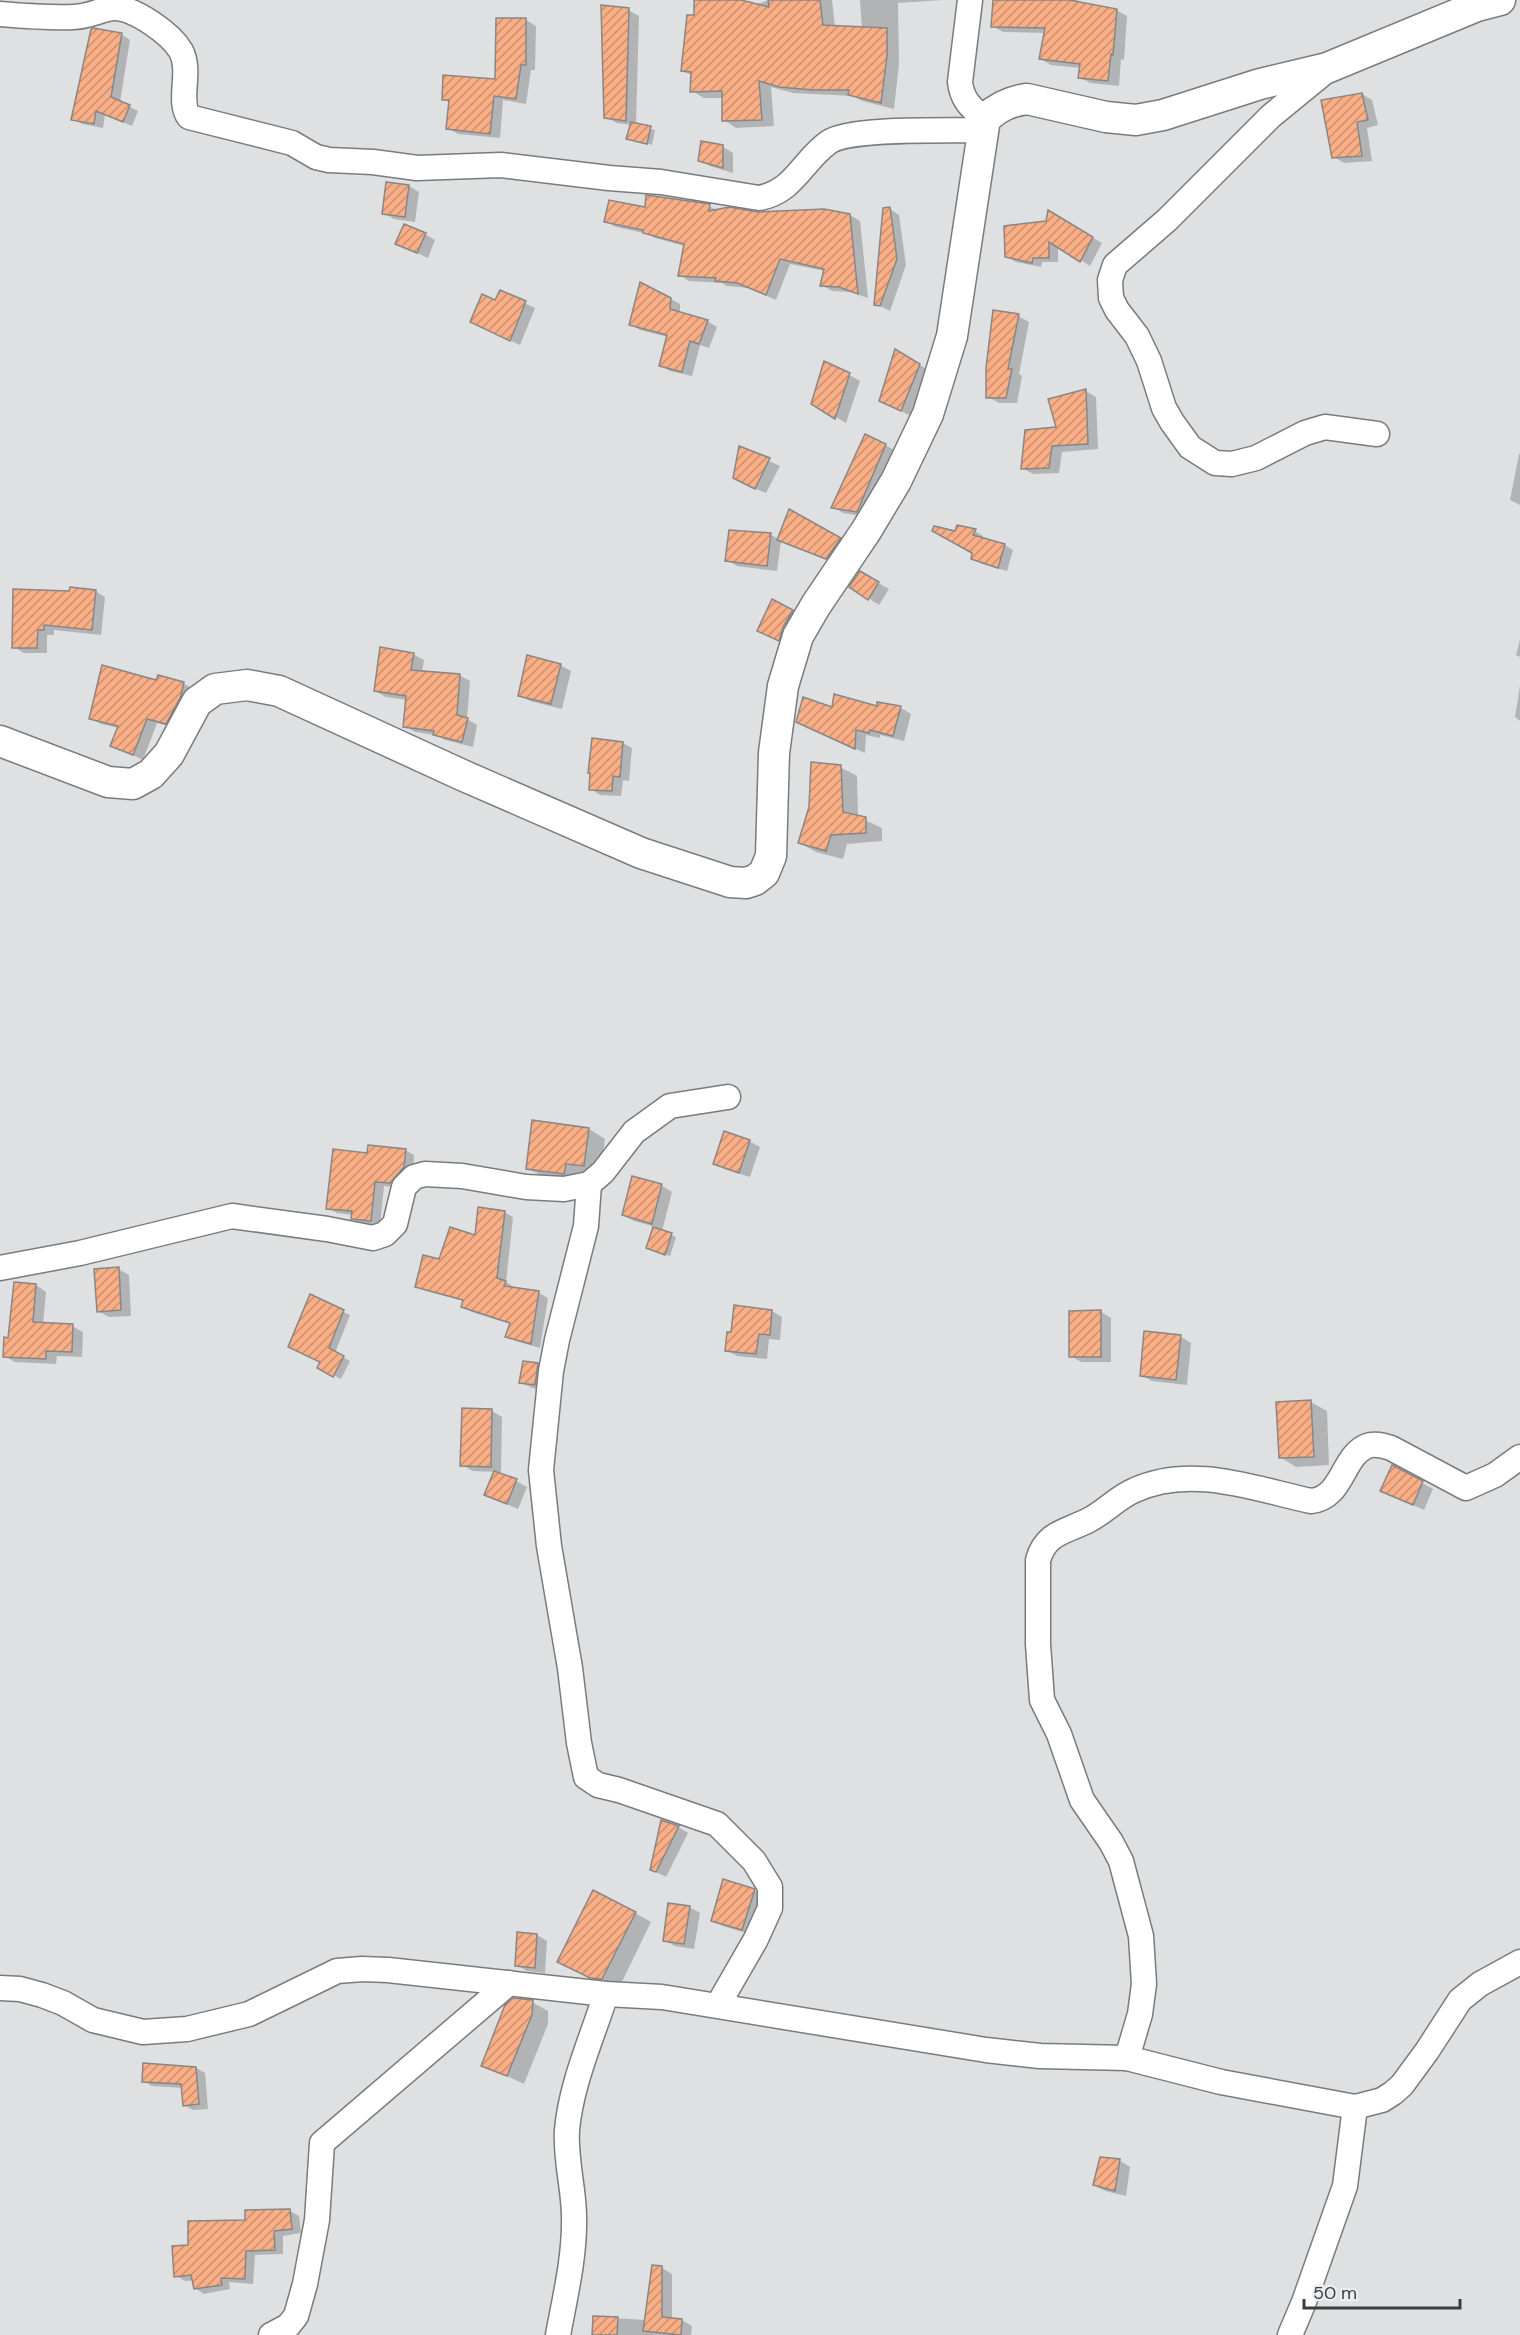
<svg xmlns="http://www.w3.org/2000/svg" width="1520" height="2335" viewBox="0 0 1520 2335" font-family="'DM Sans',sans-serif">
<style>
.shadow{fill:#0003}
.building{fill:url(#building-hatch);stroke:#888786;stroke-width:1.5}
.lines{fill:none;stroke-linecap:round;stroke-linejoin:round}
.minor-casing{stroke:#7a7b7c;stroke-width:27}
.tertiary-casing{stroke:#7a7b7c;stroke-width:33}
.minor{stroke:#fff;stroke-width:24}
.tertiary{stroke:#fff;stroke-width:30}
</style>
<defs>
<pattern id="building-hatch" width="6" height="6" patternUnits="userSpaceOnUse" patternTransform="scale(1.5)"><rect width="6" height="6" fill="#f9ae86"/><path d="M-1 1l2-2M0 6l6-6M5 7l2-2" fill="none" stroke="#cb8f6f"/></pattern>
</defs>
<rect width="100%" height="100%" fill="#dfe0e1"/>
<g class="shadow">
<path d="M696 0H745L744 3 754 5 769 0H832L835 27 862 29 860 0H943L898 3 899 64 894 109 862 101 853 96 793 93 771 87 774 126 736 128 724 120V98H704L692 91 693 76 683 71 696 16Z"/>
<path d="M994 0H1077L1085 4 1116 10 1127 16 1124 60 1121 59 1119 86 1090 83 1080 77 1081 68 1051 65 1041 59 1046 33 1003 32 992 26Z"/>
<path d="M628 10 639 16 636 125 655 130 652 145 628 138 632 125 617 123 606 117Z"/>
<path d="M498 20H526L536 26 535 70H531L526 104 503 100 500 138 458 134 448 128 450 103 443 99 497 81Z"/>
<path d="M121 34 130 40 120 102 138 111 132 126 105 115 103 128 82 124 73 119Z"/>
<path d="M1362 94 1372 100 1378 125 1367 128 1372 161 1344 163 1334 157Z"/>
<path d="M723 147 733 153V173L710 166 700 160Z"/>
<path d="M409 186 419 192 415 222 394 219 384 213Z"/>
<path d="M709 206 718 211 757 214 850 215 860 221 868 298 850 292 832 291 822 285 825 271 790 264 776 300 749 288 727 286 722 283 689 281 679 275 685 246 655 238 648 234 616 227 606 222 646 209Z"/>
<path d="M890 209 899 215 906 265 890 311 876 304Z"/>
<path d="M1049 212 1102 243 1090 266 1058 246V262H1042L1041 267 1016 262 1006 256 1047 222Z"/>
<path d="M425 234 435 240 428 258 408 249Z"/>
<path d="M500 292 535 308 520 345 481 327Z"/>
<path d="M671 299 680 304V313L707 321 717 327 709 348 700 345 692 376 670 371 661 366 668 337 640 330 631 324Z"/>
<path d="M1018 316 1029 322 1019 374 1022 376 1017 403H999L988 397Z"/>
<path d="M896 351 930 371 911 416 881 401Z"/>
<path d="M849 375 860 381 846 423 813 403Z"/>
<path d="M1086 391 1096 397 1098 449 1062 452 1059 473 1033 474 1022 468 1058 429Z"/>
<path d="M885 445 896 451 868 517 843 513 833 507Z"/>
<path d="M741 448 780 466 766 493 745 484Z"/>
<path d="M1519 454H1520V505L1510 500Z"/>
<path d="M790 511 850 545 837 564 781 541 777 571 737 566 727 560 771 535 779 539Z"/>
<path d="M975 531 983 536 982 539 1005 545 1013 550 1007 571 982 564 973 559V552L956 533Z"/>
<path d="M860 573 889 589 879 605 851 587Z"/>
<path d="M95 591 105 597 101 635 54 630V635H47V653H24L14 647 71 592Z"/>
<path d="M773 601 803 617 789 645 770 636Z"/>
<path d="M1520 640V657L1516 655Z"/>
<path d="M413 654 424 660 422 673 459 675 470 681 467 719 477 725 473 747 445 740 436 735 415 732 405 726 407 700 386 697 375 691Z"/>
<path d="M560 665 571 671 562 709 530 701 519 695Z"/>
<path d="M158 682 184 684 194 689 176 728 157 723 143 760 112 745 119 728 101 724 91 718Z"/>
<path d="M1520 686V721L1515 717Z"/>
<path d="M879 703 901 708 911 714 904 741 880 735V738L866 735 865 753 797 721 833 709 879 708Z"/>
<path d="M594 740 623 743 632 748 629 781 623 780 621 796 600 795 591 789Z"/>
<path d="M840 767 857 776 858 817 882 828V841L847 844 843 859 816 852 800 843Z"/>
<path d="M534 1122 589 1129 605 1139 600 1175 582 1172 581 1182 544 1177 527 1168Z"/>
<path d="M749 1141 760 1147 750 1177 725 1169 715 1163Z"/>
<path d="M405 1150 414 1155 413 1172 400 1188 384 1186 380 1226 361 1224 352 1218 353 1215 337 1213 328 1208 368 1155Z"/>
<path d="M633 1178 662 1186 672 1192 662 1231 676 1237 670 1256 648 1248 655 1227 634 1221 623 1215Z"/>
<path d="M504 1212 513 1217 506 1282 514 1287V1289L539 1293 548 1298 540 1348 516 1341 507 1336 511 1324 472 1312 463 1306 464 1301 426 1291 417 1286 440 1261 476 1237Z"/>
<path d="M118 1269 129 1275 131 1316 109 1317 98 1311Z"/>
<path d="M36 1285 46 1292 43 1324 72 1326 83 1332 82 1357 57 1356 56 1364 15 1362 4 1356Z"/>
<path d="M337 1309 350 1315 335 1353 350 1361 341 1379 319 1368Z"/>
<path d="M772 1311 782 1317 780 1340 769 1339 767 1359 737 1356 726 1350Z"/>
<path d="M1101 1312 1111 1318V1362H1081L1071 1356Z"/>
<path d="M1181 1337 1191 1343 1187 1385 1152 1381 1141 1375Z"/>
<path d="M538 1364 548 1371 546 1391 532 1388 521 1382Z"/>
<path d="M1311 1402 1327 1411 1329 1465 1296 1467 1280 1457Z"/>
<path d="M492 1411 502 1417 501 1472 473 1471 462 1465Z"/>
<path d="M1393 1467 1433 1489 1424 1510 1393 1496Z"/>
<path d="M516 1481 527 1487 518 1509 486 1495Z"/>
<path d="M678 1827 688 1833 666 1877 652 1870Z"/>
<path d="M754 1890 764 1897 753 1935 723 1926 712 1920Z"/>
<path d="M689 1907 700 1913 694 1949 675 1946 664 1940Z"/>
<path d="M635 1913 651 1922 619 1988 608 1987 576 1970Z"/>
<path d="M537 1935 547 1941 545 1973 527 1971 517 1965Z"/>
<path d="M532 2002 548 2011V2024L524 2084 483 2065Z"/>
<path d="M196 2068 205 2073 208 2109 193 2110 184 2105 183 2088 152 2086 144 2081Z"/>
<path d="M1101 2158 1120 2161 1130 2167 1126 2196 1105 2191 1094 2185Z"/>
<path d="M290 2211 299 2216 301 2233 283 2236V2254L255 2255 253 2284 229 2282 230 2289 204 2294 195 2288 194 2280 185 2281 176 2276 190 2246 246 2221Z"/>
<path d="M662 2268 672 2274V2319L682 2320 692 2326 691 2335H594L595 2317 645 2320Z"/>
</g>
<g class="building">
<path d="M694 0H741L769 7 768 0H820L823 25 887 28V56L881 103 848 95 849 90H813L779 87 759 81 762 120 722 121V91L690 92 691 72 681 71 687 15H694Z"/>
<path d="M993 0H1069L1117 9 1113 55 1111 54 1108 81 1078 78 1080 64 1039 59 1045 28 991 27Z"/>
<path d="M601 5 629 8 626 121 604 118Z"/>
<path d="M496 18H526V65H521L516 99 494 96 490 134 446 129 449 100H442L443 75 495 79Z"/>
<path d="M93 28 122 33 111 97 130 105 123 122 96 111 94 124 71 120 91 29Z"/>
<path d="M1362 93 1368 120 1357 122 1362 156 1332 158 1321 100Z"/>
<path d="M631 122 651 126 647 144 626 139Z"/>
<path d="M701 141 723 145V168L698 161Z"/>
<path d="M386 182 409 185 405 217 382 214Z"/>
<path d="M646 195 710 204 709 211 729 207 758 212 824 209 850 214 858 294 839 287 820 286 824 269 780 259 766 295 737 283 715 281 716 278 678 276 684 244 643 233V230L604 222 609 200 645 207Z"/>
<path d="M890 207 897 259 880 306 874 305 883 208Z"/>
<path d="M1048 210 1093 237 1080 262 1049 242V258H1033L1032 263 1005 257 1004 226 1046 221Z"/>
<path d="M404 224 426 233 417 253 395 244Z"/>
<path d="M640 282 671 298 670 309 708 320 699 344 690 341 682 372 659 366 667 335 629 325Z"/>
<path d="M500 290 526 301 510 341 470 322 482 294 495 300Z"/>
<path d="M993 310 1019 314 1008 369H1012L1006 398H986V368Z"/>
<path d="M895 349 920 364 901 411 879 401Z"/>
<path d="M824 361 850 373 835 419 811 404Z"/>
<path d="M1086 389 1088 444 1052 446 1049 468 1021 469 1025 430 1056 427 1048 399Z"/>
<path d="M865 434 886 444 857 512 831 508Z"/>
<path d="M739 446 770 458 755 489 733 478Z"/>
<path d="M789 509 841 538 826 559 777 540Z"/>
<path d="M957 525 976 529 973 535 1005 544 998 568 971 559 972 553 932 531 934 526 955 531Z"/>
<path d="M729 530 771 533 767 566 725 561Z"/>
<path d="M860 571 879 582 868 600 849 587Z"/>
<path d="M70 587 96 590 92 630 44 625V630H38L37 648H12L13 589 69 591Z"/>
<path d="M772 599 793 610 783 627 779 641 757 631Z"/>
<path d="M380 647 414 653 411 670 460 674 457 715 468 718 462 742 433 735 434 731 403 727 406 696 374 691Z"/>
<path d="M527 655 561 664 551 704 518 696Z"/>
<path d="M102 665 156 680 158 675 184 682 181 696 166 724 147 719 133 755 110 746 118 726 89 719Z"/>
<path d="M834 694 877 706V702L901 706 893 736 870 730 869 733 856 730 855 749 796 722 803 697 832 707Z"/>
<path d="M592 738 623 742 620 777 613 776 612 791 589 790 590 773H588Z"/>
<path d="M811 762 841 765 843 812 866 817V833L831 835 826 851 798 843 809 807Z"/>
<path d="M532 1120 589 1128 584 1166 566 1164 564 1174 526 1169Z"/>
<path d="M724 1131 750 1140 739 1173 713 1164Z"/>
<path d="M368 1145 406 1149 404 1167 390 1183 375 1182 371 1221 351 1219 352 1211 326 1209 333 1149 367 1153Z"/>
<path d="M632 1176 662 1184 652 1224 622 1215Z"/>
<path d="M478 1207 505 1211 497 1278 506 1281 504 1286 539 1291 531 1344 505 1337 510 1323 461 1307 463 1300 415 1287 423 1255 439 1259 450 1227 475 1235Z"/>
<path d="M653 1227 672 1233 665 1255 646 1248Z"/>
<path d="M119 1267 121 1310 97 1312 94 1269Z"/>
<path d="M14 1282 36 1284 33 1322 73 1324 72 1352 46 1351V1359L3 1357 4 1337 8 1338Z"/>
<path d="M310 1294 344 1310 329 1348 344 1356 333 1377 317 1368 320 1362 288 1347Z"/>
<path d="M734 1305 772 1310 770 1335 759 1334 756 1354 725 1351 727 1332H731Z"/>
<path d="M1101 1310V1357H1069V1311Z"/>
<path d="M1144 1331 1181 1335 1176 1380 1140 1376Z"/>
<path d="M523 1361 538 1363 535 1385 519 1383Z"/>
<path d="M1311 1400 1314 1457 1279 1458 1276 1402Z"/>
<path d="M462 1408 492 1409 491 1467 460 1466Z"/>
<path d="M1392 1465 1423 1481 1413 1505 1380 1491Z"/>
<path d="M494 1471 517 1479 507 1504 484 1495Z"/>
<path d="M661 1820 679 1826 656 1872 650 1870Z"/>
<path d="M723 1879 755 1889 742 1930 711 1921Z"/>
<path d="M593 1890 636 1912 602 1979 590 1978 557 1962Z"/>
<path d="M668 1903 690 1906 684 1944 663 1941Z"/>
<path d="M517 1932 537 1934 535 1968 515 1966Z"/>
<path d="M513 1998 533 2000 532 2015 507 2076 481 2066 505 2005Z"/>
<path d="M143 2063 196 2067 199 2104 183 2106 181 2084 142 2082Z"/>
<path d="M1100 2157 1120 2159 1115 2191 1093 2185Z"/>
<path d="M290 2209 292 2229 274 2231 275 2250 246 2251 245 2279 221 2278 222 2285 194 2289 191 2275 174 2277 172 2246 188 2245V2221L245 2220V2210Z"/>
<path d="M652 2265 662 2266V2317L682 2319 681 2335 643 2331Z"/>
<path d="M593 2316 618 2317 617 2335H592Z"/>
</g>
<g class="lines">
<defs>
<g id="minor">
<path d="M970 0 960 82C962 100 971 108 985 119"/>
<path d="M0 14C24 16 49 18 73 17 87 17 100 10 113 8 134 7 171 34 181 51 192 72 177 101 189 117L292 143 316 157 329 160 373 162 417 168 501 165 609 178 661 182 759 198C794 192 802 161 829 142 851 127 952 131 983 130"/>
<path d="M1326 71 1271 116 1167 220 1115 265 1110 280 1111 298 1117 310 1137 336 1149 361 1164 408 1172 422 1190 447 1215 463 1232 464 1256 458 1305 433 1325 427 1377 434"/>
<path d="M589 1184 586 1226 557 1340 551 1371 541 1470 549 1546 570 1668 579 1743 586 1777 598 1785 619 1790 717 1824 754 1861 770 1887V1908L756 1939 718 2005"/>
<path d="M0 1268 80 1253 232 1216 327 1229 373 1238 385 1234 395 1224 404 1187 414 1177 425 1174 462 1176 526 1187 564 1189 589 1184 603 1172 634 1132 670 1106 728 1097"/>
<path d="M0 1988 20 1989 42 1995 63 2003 93 2020 143 2032 187 2029 249 2014 337 1971 362 1969 388 1970 606 1994 662 1997 986 2050 1040 2056 1127 2058 1221 2082 1355 2107 1382 2100 1393 2093 1402 2085 1427 2051 1460 2000 1480 1984 1520 1962"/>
<path d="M1127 2058 1140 2014 1144 1984 1141 1936 1121 1861 1111 1842 1082 1800 1059 1734 1042 1700 1038 1644V1560C1046 1532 1066 1532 1089 1520 1106 1511 1118 1497 1135 1490 1191 1464 1255 1489 1311 1501 1343 1498 1342 1456 1367 1446 1375 1443 1384 1446 1391 1448L1466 1488 1495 1475 1520 1457"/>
<path d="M271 2335 288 2326 296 2316 305 2284 317 2220 322 2143 509 1983"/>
<path d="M558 2335C565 2297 575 2256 574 2217 574 2188 565 2160 567 2130 571 2084 592 2038 606 1994"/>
<path d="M1290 2335 1304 2302 1345 2186 1355 2107"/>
</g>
<path id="tertiary" d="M0 741 108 782 133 784 151 774 169 754 197 702 215 689 247 685 279 691 462 775 641 853 730 882 746 883 755 880 764 873 771 856 774 753 783 686 798 636 816 605 866 531 896 481 928 414 952 336 985 119C998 107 1010 101 1027 99L1106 117 1136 120 1163 115 1260 84 1327 68 1477 6 1500 0"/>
</defs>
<use href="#minor" class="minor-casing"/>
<use href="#tertiary" class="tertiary-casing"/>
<use href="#minor" class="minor"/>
<use href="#tertiary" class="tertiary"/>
</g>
<path d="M1304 2299v9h156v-9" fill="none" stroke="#3c3c3d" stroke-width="3"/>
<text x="1313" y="2299" font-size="18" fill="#3c3c3d" stroke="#ecedee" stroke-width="4.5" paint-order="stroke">50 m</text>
</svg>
